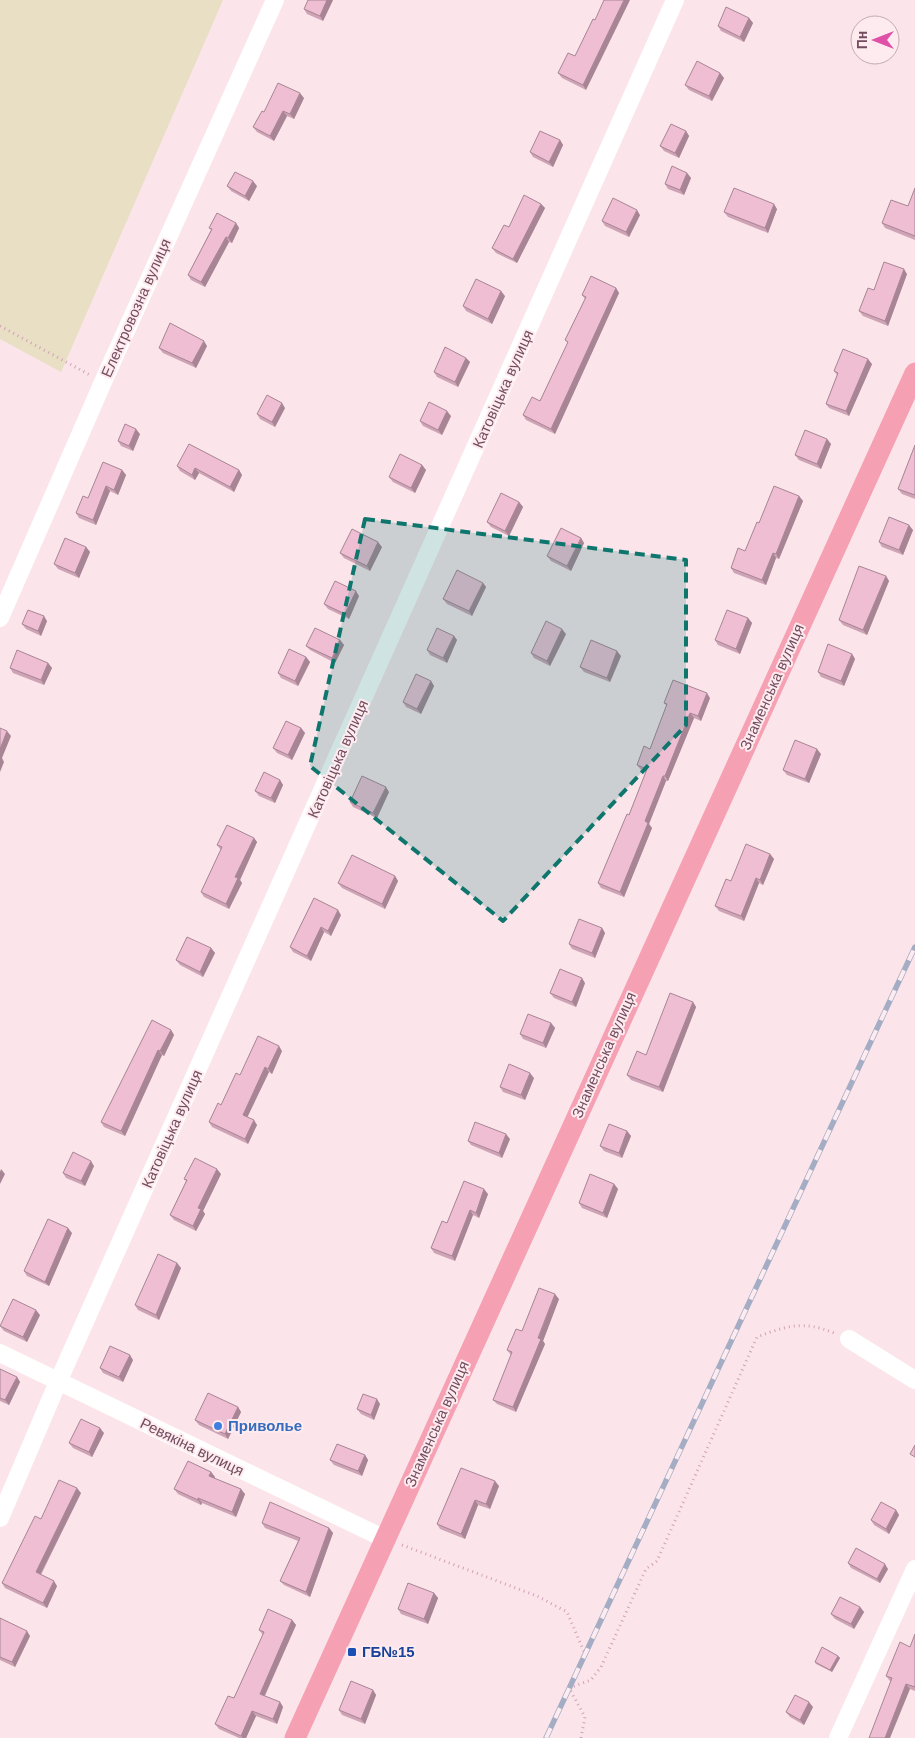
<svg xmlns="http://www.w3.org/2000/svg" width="915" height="1738" viewBox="0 0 915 1738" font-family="Helvetica,sans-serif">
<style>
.green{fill:#e8dfc4}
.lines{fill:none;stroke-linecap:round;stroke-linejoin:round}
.path{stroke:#d3a1b8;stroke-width:3;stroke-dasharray:1 4;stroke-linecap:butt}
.minor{stroke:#fff;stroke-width:18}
.major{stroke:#f6a1b3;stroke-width:21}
.rail-casing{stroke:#a4adc4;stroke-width:5.5}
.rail{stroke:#feebef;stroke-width:4;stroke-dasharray:11;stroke-linecap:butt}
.wall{fill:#cea3b5}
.shaded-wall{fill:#a78594}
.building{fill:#efbed3;stroke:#a78594}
.marked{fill:#0f766e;fill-opacity:0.2;stroke:#0f766e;stroke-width:4;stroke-dasharray:10 6;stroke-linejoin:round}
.shop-dot{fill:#3f7fe0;stroke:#feebef;stroke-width:2}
.transit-dot{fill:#1a4fb4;stroke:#feebef;stroke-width:2}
.labels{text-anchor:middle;stroke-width:4;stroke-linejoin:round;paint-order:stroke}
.street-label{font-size:15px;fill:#724c5e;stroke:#feebef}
.shop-label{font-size:15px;font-weight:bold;fill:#366cbe;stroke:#feebef;text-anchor:start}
.transit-label{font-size:15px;font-weight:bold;fill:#164399;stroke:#feebef;text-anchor:start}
</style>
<rect width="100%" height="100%" fill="#fbe5ea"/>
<path class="green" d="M0 0H223L61 372 0 339Z"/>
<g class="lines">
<g class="path">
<path d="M0 326 90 375"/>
<path d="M402 1545 537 1596 567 1612 585 1654 569 1688 585 1717 581 1738"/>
<path d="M569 1688 591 1680 601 1667 646 1569 657 1561 757 1337C786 1326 803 1320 834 1333"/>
</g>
<g class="minor">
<path d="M0 618 103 382 275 0"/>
<path d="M849 1339 915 1380"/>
<path d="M0 1353 385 1539"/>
<path d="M0 1518 58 1382 675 0"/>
<path d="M838 1738 915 1569"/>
</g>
<path class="major" d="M295 1738 915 373"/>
<defs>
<path id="rail" d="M546 1738 915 947"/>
</defs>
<use href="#rail" class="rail-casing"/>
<use href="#rail" class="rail"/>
</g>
<g class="wall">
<path d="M333 0 323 21 307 14 304 9Z"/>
<path d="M749 18 753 23 744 42 721 31 718 26Z"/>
<path d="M575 56 586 90 562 78 558 73Z"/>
<path d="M720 73 724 78 712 101 689 90 685 85Z"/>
<path d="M304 98 294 119 287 116 274 141 257 132 253 127 264 112Z"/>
<path d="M686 131 689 136 679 158 664 151 660 146Z"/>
<path d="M560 140 563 145 553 167 533 157 530 152Z"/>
<path d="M687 173 691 178 684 195 668 189 665 184Z"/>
<path d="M227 186H257L249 201 231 191Z"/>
<path d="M915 188V240L885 228 882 223 908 206Z"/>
<path d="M541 204 545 208 517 263 496 253 492 248 509 227Z"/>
<path d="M777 209 768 233 728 217 724 212Z"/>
<path d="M640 215 629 237 605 226 602 221Z"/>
<path d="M236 223 239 228 232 243 229 242 205 287 191 280 188 275 211 230 209 228Z"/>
<path d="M907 274 888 326 863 316 859 311 874 290Z"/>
<path d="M616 288 619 293 555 434 526 420 523 415 540 401 568 343 565 340 585 299 582 295Z"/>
<path d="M505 296 492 324 466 311 463 306Z"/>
<path d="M207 346 196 368 163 353 159 348Z"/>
<path d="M466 358 470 362 458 387 437 377 434 372Z"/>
<path d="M872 364 849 416 829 408 826 404 837 375 834 371Z"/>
<path d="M285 408 275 427 260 419 257 414Z"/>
<path d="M451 416 442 435 423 426 420 421Z"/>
<path d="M140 434 133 451 121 446 118 441Z"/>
<path d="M827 439 831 444 821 469 799 460 795 455Z"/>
<path d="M915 445V499L902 494 898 489Z"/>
<path d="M422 465 426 470 415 493 393 482 389 477Z"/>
<path d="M177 466 239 470 242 475 234 492 199 473 195 480 180 471Z"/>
<path d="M122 470 126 475 118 495 110 491 96 525 79 518 76 513 88 498Z"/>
<path d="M799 496 803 501 779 559 776 558 766 585 734 573 731 568 745 551 759 523Z"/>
<path d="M519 502 523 507 509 536 491 527 487 522Z"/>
<path d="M913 530 903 555 882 547 879 542Z"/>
<path d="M581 538 584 543 571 571 551 561 547 556Z"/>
<path d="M86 547 90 552 79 578 58 569 54 564Z"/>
<path d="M382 547 370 571 344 558 340 553Z"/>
<path d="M886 576 889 581 867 635 843 625 839 620Z"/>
<path d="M483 583 486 587 472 616 447 604 443 599Z"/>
<path d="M359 596 349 619 328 609 324 604Z"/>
<path d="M748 618 752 623 740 654 718 645 715 640Z"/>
<path d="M47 621 41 636 26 629 22 624Z"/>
<path d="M566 634 550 666 534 658 531 653Z"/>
<path d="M454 636 457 640 447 663 430 655 427 650Z"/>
<path d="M340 640 344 645 335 663 310 650 306 646Z"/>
<path d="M852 654 855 659 844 686 821 677 818 672Z"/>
<path d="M621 656 610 682 584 672 580 667Z"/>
<path d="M306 657 310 662 298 686 281 678 278 673Z"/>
<path d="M48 663 52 668 44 685 13 673 10 668Z"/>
<path d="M431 681 434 686 421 714 406 707 403 702Z"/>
<path d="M710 698 701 721 694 718 668 781H666L649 824 652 828 624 897 601 888 598 883 629 815 646 772 641 770 637 765 650 749 667 706 664 703Z"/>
<path d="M301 728 305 733 292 760 277 753 273 748Z"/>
<path d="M821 754 809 783 787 775 783 770Z"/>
<path d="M280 780 283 785 275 803 259 796 255 791Z"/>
<path d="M389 792 377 818 353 807 350 802Z"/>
<path d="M254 838 257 842 240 880 242 883 229 909 204 897 201 892 221 850 217 845Z"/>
<path d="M770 854 774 859 763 885 759 883 744 921 719 911 715 906 731 881Z"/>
<path d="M395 876 398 881 385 909 342 888 338 883Z"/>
<path d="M341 915 331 936 324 932 311 961 293 952 290 947Z"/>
<path d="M602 928 605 933 595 958 572 949 569 944Z"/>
<path d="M211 948 215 953 203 977 180 965 176 960Z"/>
<path d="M585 983 576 1007 554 998 550 993Z"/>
<path d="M693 1002 696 1007 663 1092 631 1080 627 1075Z"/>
<path d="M551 1023 555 1028 546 1048 523 1039 520 1034Z"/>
<path d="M171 1030 174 1035 164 1056 162 1055 125 1136 104 1127 101 1122Z"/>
<path d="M282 1051 272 1074 269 1072 247 1117 257 1125 248 1144 212 1127 209 1122 221 1105 240 1075Z"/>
<path d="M534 1078 525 1100 503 1092 500 1087Z"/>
<path d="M627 1131 631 1136 622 1158 604 1151 600 1146Z"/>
<path d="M510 1139 502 1158 471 1145 468 1141Z"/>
<path d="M94 1166 85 1186 66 1178 63 1173Z"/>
<path d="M221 1174 203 1211 205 1214 196 1231 174 1220 170 1215 186 1181 184 1179Z"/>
<path d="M614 1184 618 1189 607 1218 582 1208 579 1203Z"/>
<path d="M488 1194 479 1218 473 1215 455 1261 434 1253 431 1248 447 1223Z"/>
<path d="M72 1233 49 1286 27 1276 24 1271Z"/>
<path d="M177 1263 181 1268 159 1320 138 1310 135 1305Z"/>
<path d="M559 1299 543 1341 545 1344 516 1412 497 1404 493 1400 511 1355 507 1350 522 1331Z"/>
<path d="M40 1315 27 1342 4 1331 0 1326Z"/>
<path d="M133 1360 123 1382 103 1373 100 1368Z"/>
<path d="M0 1369 17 1377 20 1382 9 1405 0 1401Z"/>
<path d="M380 1404 374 1420 361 1414 357 1409Z"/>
<path d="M238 1407 241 1412 228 1439 199 1425 195 1420Z"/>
<path d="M104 1433 92 1457 73 1448 69 1443Z"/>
<path d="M365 1455 368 1460 362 1476 334 1465 330 1460Z"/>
<path d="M461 1468 499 1486 490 1509 478 1505 465 1539 440 1529 437 1524Z"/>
<path d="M211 1472 215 1477 214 1478 245 1494 236 1517 202 1503 201 1505 178 1494 174 1489Z"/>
<path d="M81 1493 41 1575 57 1586 47 1608 5 1588 2 1583 41 1519Z"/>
<path d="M896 1510 899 1515 889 1534 874 1525 871 1520Z"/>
<path d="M262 1523 329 1528 333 1533 310 1597 284 1585 280 1581 298 1541 265 1528Z"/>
<path d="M848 1563 888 1569 880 1583 851 1568Z"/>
<path d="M434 1593 438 1598 428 1624 401 1614 398 1609Z"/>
<path d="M860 1607 864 1612 854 1629 835 1619 831 1614Z"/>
<path d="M0 1618 30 1636 15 1667 0 1660Z"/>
<path d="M292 1620 296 1625 265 1696 280 1702 283 1707 277 1724 256 1716 246 1738H239L219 1729 215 1724 234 1698 263 1635 259 1630Z"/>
<path d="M915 1634V1691L890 1681 886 1676 910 1647Z"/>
<path d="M838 1656 840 1658 832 1672 816 1664 815 1662Z"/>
<path d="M373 1690 376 1695 365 1724 342 1715 339 1710Z"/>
<path d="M813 1707 804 1725 790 1717 786 1712Z"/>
</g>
<g class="shaded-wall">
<path d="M327 0H333L323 21 320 16Z"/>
<path d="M624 0H630L586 90 583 85Z"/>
<path d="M749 18 753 23 744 42 740 37Z"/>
<path d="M720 73 724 78 712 101 709 96Z"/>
<path d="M300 93 304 98 294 119 290 114Z"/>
<path d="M283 111 287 116 274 141 270 136Z"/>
<path d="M686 131 689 136 679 158 675 153Z"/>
<path d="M560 140 563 145 553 167 549 162Z"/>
<path d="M687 173 691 178 684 195 680 190Z"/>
<path d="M253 181 257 186 249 201 245 196Z"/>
<path d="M541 204 545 208 517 263 513 259Z"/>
<path d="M774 204 777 209 768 233 765 228Z"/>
<path d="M637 210 640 215 629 237 626 232Z"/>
<path d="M236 223 239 228 232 243 228 238Z"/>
<path d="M226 237 229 242 205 287 201 282Z"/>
<path d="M904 269 907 274 888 326 885 321Z"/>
<path d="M616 288 619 293 555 434 551 429Z"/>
<path d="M501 291 505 296 492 324 488 319Z"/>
<path d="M204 341 207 346 196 368 192 363Z"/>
<path d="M466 358 470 362 458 387 455 382Z"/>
<path d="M868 359 872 364 849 416 846 411Z"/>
<path d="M282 403 285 408 275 427 272 422Z"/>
<path d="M447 411 451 416 442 435 438 430Z"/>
<path d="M136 429 140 434 133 451 129 446Z"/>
<path d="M827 439 831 444 821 469 817 464Z"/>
<path d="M422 465 426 470 415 493 411 488Z"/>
<path d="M195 468 199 473 195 480 192 475Z"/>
<path d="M122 470 126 475 118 495 114 490Z"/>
<path d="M239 470 242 475 234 492 230 487Z"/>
<path d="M106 486 110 491 96 525 93 520Z"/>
<path d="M799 496 803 501 779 559 776 554Z"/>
<path d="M519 502 523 507 509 536 505 531Z"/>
<path d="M909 525 913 530 903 555 899 550Z"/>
<path d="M581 538 584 543 571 571 567 566Z"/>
<path d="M378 542 382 547 370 571 367 566Z"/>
<path d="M86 547 90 552 79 578 75 573Z"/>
<path d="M773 553 776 558 766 585 762 580Z"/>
<path d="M886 576 889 581 867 635 863 630Z"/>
<path d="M483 583 486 587 472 616 469 611Z"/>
<path d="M356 591 359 596 349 619 345 614Z"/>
<path d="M44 616 47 621 41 636 38 631Z"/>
<path d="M748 618 752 623 740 654 736 649Z"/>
<path d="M562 629 566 634 550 666 547 661Z"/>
<path d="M454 636 457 640 447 663 443 658Z"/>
<path d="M340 640 344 645 335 663 332 658Z"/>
<path d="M617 651 621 656 610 682 607 678Z"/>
<path d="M852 654 855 659 844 686 841 681Z"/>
<path d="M306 657 310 662 298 686 295 681Z"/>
<path d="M48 663 52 668 44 685 41 680Z"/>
<path d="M431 681 434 686 421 714 417 709Z"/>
<path d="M707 693 710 698 701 721 698 716Z"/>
<path d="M690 713 694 718 668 781 665 776Z"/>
<path d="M301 728 305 733 292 760 288 755Z"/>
<path d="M7 731 11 736 2 758 4 762 0 772V749Z"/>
<path d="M817 749 821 754 809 783 805 779Z"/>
<path d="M663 776 666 781 649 824 652 828 624 897 620 892 645 821Z"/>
<path d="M280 780 283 785 275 803 271 798Z"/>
<path d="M386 787 389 792 377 818 373 813Z"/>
<path d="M254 838 257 842 240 880 242 883 229 909 226 904 235 877Z"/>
<path d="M770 854 774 859 763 885 760 880Z"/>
<path d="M395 876 398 881 385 909 382 904Z"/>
<path d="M756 878 759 883 744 921 741 916Z"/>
<path d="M338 910 341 915 331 936 328 931Z"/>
<path d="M321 927 324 932 311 961 307 956Z"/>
<path d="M602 928 605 933 595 958 592 953Z"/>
<path d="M211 948 215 953 203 977 200 972Z"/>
<path d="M582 978 585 983 576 1007 572 1002Z"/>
<path d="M693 1002 696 1007 663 1092 659 1087Z"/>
<path d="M551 1023 555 1028 546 1048 543 1043Z"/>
<path d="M171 1030 174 1035 164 1056 160 1051Z"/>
<path d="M279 1046 282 1051 272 1074 268 1069Z"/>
<path d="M158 1050 162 1055 125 1136 121 1131Z"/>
<path d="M265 1067 269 1072 246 1120 243 1115Z"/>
<path d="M530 1073 534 1078 525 1100 521 1095Z"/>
<path d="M254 1120 257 1125 248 1144 245 1139Z"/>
<path d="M627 1131 631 1136 622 1158 619 1153Z"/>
<path d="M506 1134 510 1139 502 1158 499 1153Z"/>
<path d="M91 1161 94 1166 85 1186 81 1181Z"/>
<path d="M1 1169 5 1174 0 1184V1172Z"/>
<path d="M217 1169 221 1174 203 1211 205 1214 196 1231 193 1226 198 1208Z"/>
<path d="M614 1184 618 1189 607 1218 603 1213Z"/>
<path d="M484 1189 488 1194 479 1218 476 1213Z"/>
<path d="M470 1210 473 1215 455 1261 452 1256Z"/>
<path d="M68 1228 72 1233 49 1286 45 1282Z"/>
<path d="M177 1263 181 1268 159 1320 156 1315Z"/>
<path d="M555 1294 559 1299 543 1341 545 1344 516 1412 513 1407Z"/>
<path d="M36 1310 40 1315 27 1342 23 1337Z"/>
<path d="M130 1355 133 1360 123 1382 119 1377Z"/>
<path d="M17 1377 20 1382 9 1405 5 1400Z"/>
<path d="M377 1399 380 1404 374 1420 371 1415Z"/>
<path d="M238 1407 241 1412 228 1439 225 1434Z"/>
<path d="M100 1428 104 1433 92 1457 89 1452Z"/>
<path d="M365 1455 368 1460 362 1476 358 1471Z"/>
<path d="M211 1472 215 1477 213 1481 209 1476Z"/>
<path d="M495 1481 499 1486 490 1509 486 1504Z"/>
<path d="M77 1488 81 1493 39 1577 36 1572Z"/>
<path d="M241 1489 245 1494 236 1517 232 1512Z"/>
<path d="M198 1498 202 1503 201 1505 198 1500Z"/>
<path d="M475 1500 478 1505 465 1539 461 1534Z"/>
<path d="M896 1510 899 1515 889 1534 886 1529Z"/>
<path d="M329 1528 333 1533 310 1597 306 1592Z"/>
<path d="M885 1564 888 1569 880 1583 877 1579Z"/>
<path d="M54 1581 57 1586 47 1608 43 1603Z"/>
<path d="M434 1593 438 1598 428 1624 424 1619Z"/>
<path d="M860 1607 864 1612 854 1629 851 1624Z"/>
<path d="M292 1620 296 1625 263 1699 260 1694Z"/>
<path d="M27 1631 30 1636 15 1667 12 1662Z"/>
<path d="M838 1656 840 1658 832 1672 830 1670Z"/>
<path d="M906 1684 910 1689 890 1738H885Z"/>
<path d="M373 1690 376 1695 365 1724 361 1719Z"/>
<path d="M280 1702 283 1707 277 1724 273 1719Z"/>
<path d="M809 1702 813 1707 804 1725 800 1720Z"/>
<path d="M252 1711 256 1716 246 1738H243L241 1736Z"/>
</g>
<g class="building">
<path d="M308 0H327L320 16 304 9Z"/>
<path d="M604 0H624L583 85 558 73 568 53 575 56 593 19 595 20Z"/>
<path d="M726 7 749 18 740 37 718 26Z"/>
<path d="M697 61 720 73 709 96 685 85Z"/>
<path d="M278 83 300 93 290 114 283 111 270 136 253 127 262 111 264 112Z"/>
<path d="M671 124 686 131 675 153 660 146Z"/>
<path d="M540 131 560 140 549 162 530 152Z"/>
<path d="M672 166 687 173 680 190 665 184Z"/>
<path d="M235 172 253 181 245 196 227 186Z"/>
<path d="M734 188 774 204 765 228 724 212Z"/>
<path d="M915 188V236L882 223 891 200 908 206Z"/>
<path d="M524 195 541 204 513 259 492 248 504 225 509 227Z"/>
<path d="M613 198 637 210 626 232 602 221Z"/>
<path d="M217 213 236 223 228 238 226 237 201 282 188 275 212 229 209 228Z"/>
<path d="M884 262 904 269 885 321 859 311 868 288 874 290Z"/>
<path d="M591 276 616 288 551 429 523 415 532 397 540 401 568 342 565 340 586 297 582 295Z"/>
<path d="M476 279 501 291 488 319 463 306Z"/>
<path d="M170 323 204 341 192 363 159 348Z"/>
<path d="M445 347 466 358 455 382 434 372Z"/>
<path d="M843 349 868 359 846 411 826 404 838 373 834 371Z"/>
<path d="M267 395 282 403 272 422 257 414Z"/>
<path d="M429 402 447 411 438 430 420 421Z"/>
<path d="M125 424 136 429 129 446 118 441Z"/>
<path d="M805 430 827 439 817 464 795 455Z"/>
<path d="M189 444 239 470 230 487 195 468 192 475 177 466Z"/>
<path d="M915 445V495L898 489Z"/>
<path d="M400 454 422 465 411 488 389 477Z"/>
<path d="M103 462 122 470 114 490 106 486 93 520 76 513 83 496 88 498Z"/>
<path d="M774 486 799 496 776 554 773 553 762 580 731 568 738 548 745 551 757 522 759 523Z"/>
<path d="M501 493 519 502 505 531 487 522Z"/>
<path d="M889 517 909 525 899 550 879 542Z"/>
<path d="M561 528 581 538 567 566 547 556Z"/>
<path d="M352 529 378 542 367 566 340 553Z"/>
<path d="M65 538 86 547 75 573 54 564Z"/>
<path d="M859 566 886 576 863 630 839 620Z"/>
<path d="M457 570 483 583 469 611 443 599Z"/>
<path d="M335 581 356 591 345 614 324 604Z"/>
<path d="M28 610 44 616 38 631 22 624Z"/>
<path d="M727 610 748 618 736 649 715 640Z"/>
<path d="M546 621 562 629 547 661 531 653Z"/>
<path d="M315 628 340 640 332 658 306 646Z"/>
<path d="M437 628 454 636 443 658 427 650Z"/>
<path d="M591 640 617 651 607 678 580 667Z"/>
<path d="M828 644 852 654 841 681 818 672Z"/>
<path d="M289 649 306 657 295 681 278 673Z"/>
<path d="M17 650 48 663 41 680 10 668Z"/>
<path d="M416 674 431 681 417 709 403 702Z"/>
<path d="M673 680 707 693 698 716 690 713 665 776H663L645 821 648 823 620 892 598 883 627 814 629 815 647 769 637 765 644 746 650 749 667 704 664 703Z"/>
<path d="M286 721 301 728 288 755 273 748Z"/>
<path d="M0 728 7 731 0 749Z"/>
<path d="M795 740 817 749 805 779 783 770Z"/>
<path d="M264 772 280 780 271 798 255 791Z"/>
<path d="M362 776 386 787 373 813 350 802Z"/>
<path d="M227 825 254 838 235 877 238 878 226 904 201 892 222 847 217 845Z"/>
<path d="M746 844 770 854 760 880 756 878 741 916 715 906 726 879 731 881Z"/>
<path d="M352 855 395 876 382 904 338 883Z"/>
<path d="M314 898 338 910 328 931 321 927 307 956 290 947Z"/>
<path d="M579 919 602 928 592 953 569 944Z"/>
<path d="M187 937 211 948 200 972 176 960Z"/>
<path d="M560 969 582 978 572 1002 550 993Z"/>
<path d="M670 993 693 1002 659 1087 627 1075 637 1051 646 1055Z"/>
<path d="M528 1014 551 1023 543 1043 520 1034Z"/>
<path d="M152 1020 171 1030 160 1051 158 1050 121 1131 101 1122Z"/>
<path d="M258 1036 279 1046 268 1069 265 1067 243 1115 254 1120 245 1139 209 1122 218 1103 221 1105 236 1073 240 1075Z"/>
<path d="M509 1064 530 1073 521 1095 500 1087Z"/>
<path d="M475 1122 506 1134 499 1153 468 1141Z"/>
<path d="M609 1124 627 1131 619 1153 600 1146Z"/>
<path d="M73 1152 91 1161 81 1181 63 1173Z"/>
<path d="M195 1158 217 1169 198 1208 201 1209 193 1226 170 1215 187 1180 184 1179Z"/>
<path d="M590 1174 614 1184 603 1213 579 1203Z"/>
<path d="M464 1181 484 1189 476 1213 470 1210 452 1256 431 1248 442 1221 447 1223Z"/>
<path d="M48 1219 68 1228 45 1282 24 1271Z"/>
<path d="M158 1254 177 1263 156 1315 135 1305Z"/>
<path d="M539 1288 555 1294 538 1338 541 1339 513 1407 493 1400 512 1352 507 1350 516 1329 522 1331Z"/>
<path d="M13 1299 36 1310 23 1337 0 1326Z"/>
<path d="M110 1346 130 1355 119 1377 100 1368Z"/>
<path d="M0 1369 17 1377 5 1400 0 1398Z"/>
<path d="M208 1393 238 1407 225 1434 195 1420Z"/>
<path d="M363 1394 377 1399 371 1415 357 1409Z"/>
<path d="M81 1419 100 1428 89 1452 69 1443Z"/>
<path d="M337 1444 365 1455 358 1471 330 1460Z"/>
<path d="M915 1445V1457L910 1454Z"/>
<path d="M188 1461 211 1472 209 1476 241 1489 232 1512 198 1498V1500L174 1489Z"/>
<path d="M461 1468 495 1481 486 1504 475 1500 461 1534 437 1524Z"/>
<path d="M59 1480 77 1488 36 1572 54 1581 43 1603 2 1583 35 1516 41 1519Z"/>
<path d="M270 1502 329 1528 306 1592 280 1581 300 1538 262 1523Z"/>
<path d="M881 1502 896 1510 886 1529 871 1520Z"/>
<path d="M856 1548 885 1564 877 1579 848 1563Z"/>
<path d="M408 1583 434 1593 424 1619 398 1609Z"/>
<path d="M840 1597 860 1607 851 1624 831 1614Z"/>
<path d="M268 1609 292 1620 260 1694 280 1702 273 1719 252 1711 241 1736 215 1724 228 1696 234 1698 264 1632 259 1630Z"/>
<path d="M0 1618 27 1631 12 1662 0 1657Z"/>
<path d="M915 1634V1687L906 1684 885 1738H869L892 1678 886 1676 900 1642 910 1647Z"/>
<path d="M822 1647 838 1656 830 1670 815 1662Z"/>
<path d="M351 1681 373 1690 361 1719 339 1710Z"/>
<path d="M795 1695 809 1702 800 1720 786 1712Z"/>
</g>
<path class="marked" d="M365 519 686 560V725L503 921 310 766Z"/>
<circle class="shop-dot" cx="218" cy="1426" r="5"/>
<rect class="transit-dot" x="347" y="1647" width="10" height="10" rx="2.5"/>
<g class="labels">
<g class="street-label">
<text transform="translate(136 308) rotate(-66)" y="5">Електровозна вулиця</text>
<text transform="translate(503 389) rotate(-66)" y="5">Катовіцька вулиця</text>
<text transform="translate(772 687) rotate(-66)" y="5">Знаменська вулиця</text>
<text transform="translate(338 759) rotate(-66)" y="5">Катовіцька вулиця</text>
<text transform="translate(604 1055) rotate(-66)" y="5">Знаменська вулиця</text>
<text transform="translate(172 1129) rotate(-66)" y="5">Катовіцька вулиця</text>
<text transform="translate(437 1424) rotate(-66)" y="5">Знаменська вулиця</text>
<text transform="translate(192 1447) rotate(26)" y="5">Ревякіна вулиця</text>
</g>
<g class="shop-label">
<text x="228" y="1431">Приволье</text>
</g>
<g class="transit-label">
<text x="362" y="1657">ГБ№15</text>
</g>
</g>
<g transform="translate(875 40) rotate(270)"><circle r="24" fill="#feebef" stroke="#c6abb5"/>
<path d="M0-4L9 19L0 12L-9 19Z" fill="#de51a7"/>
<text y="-8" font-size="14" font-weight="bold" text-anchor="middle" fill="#724c5e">Пн</text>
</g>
</svg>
